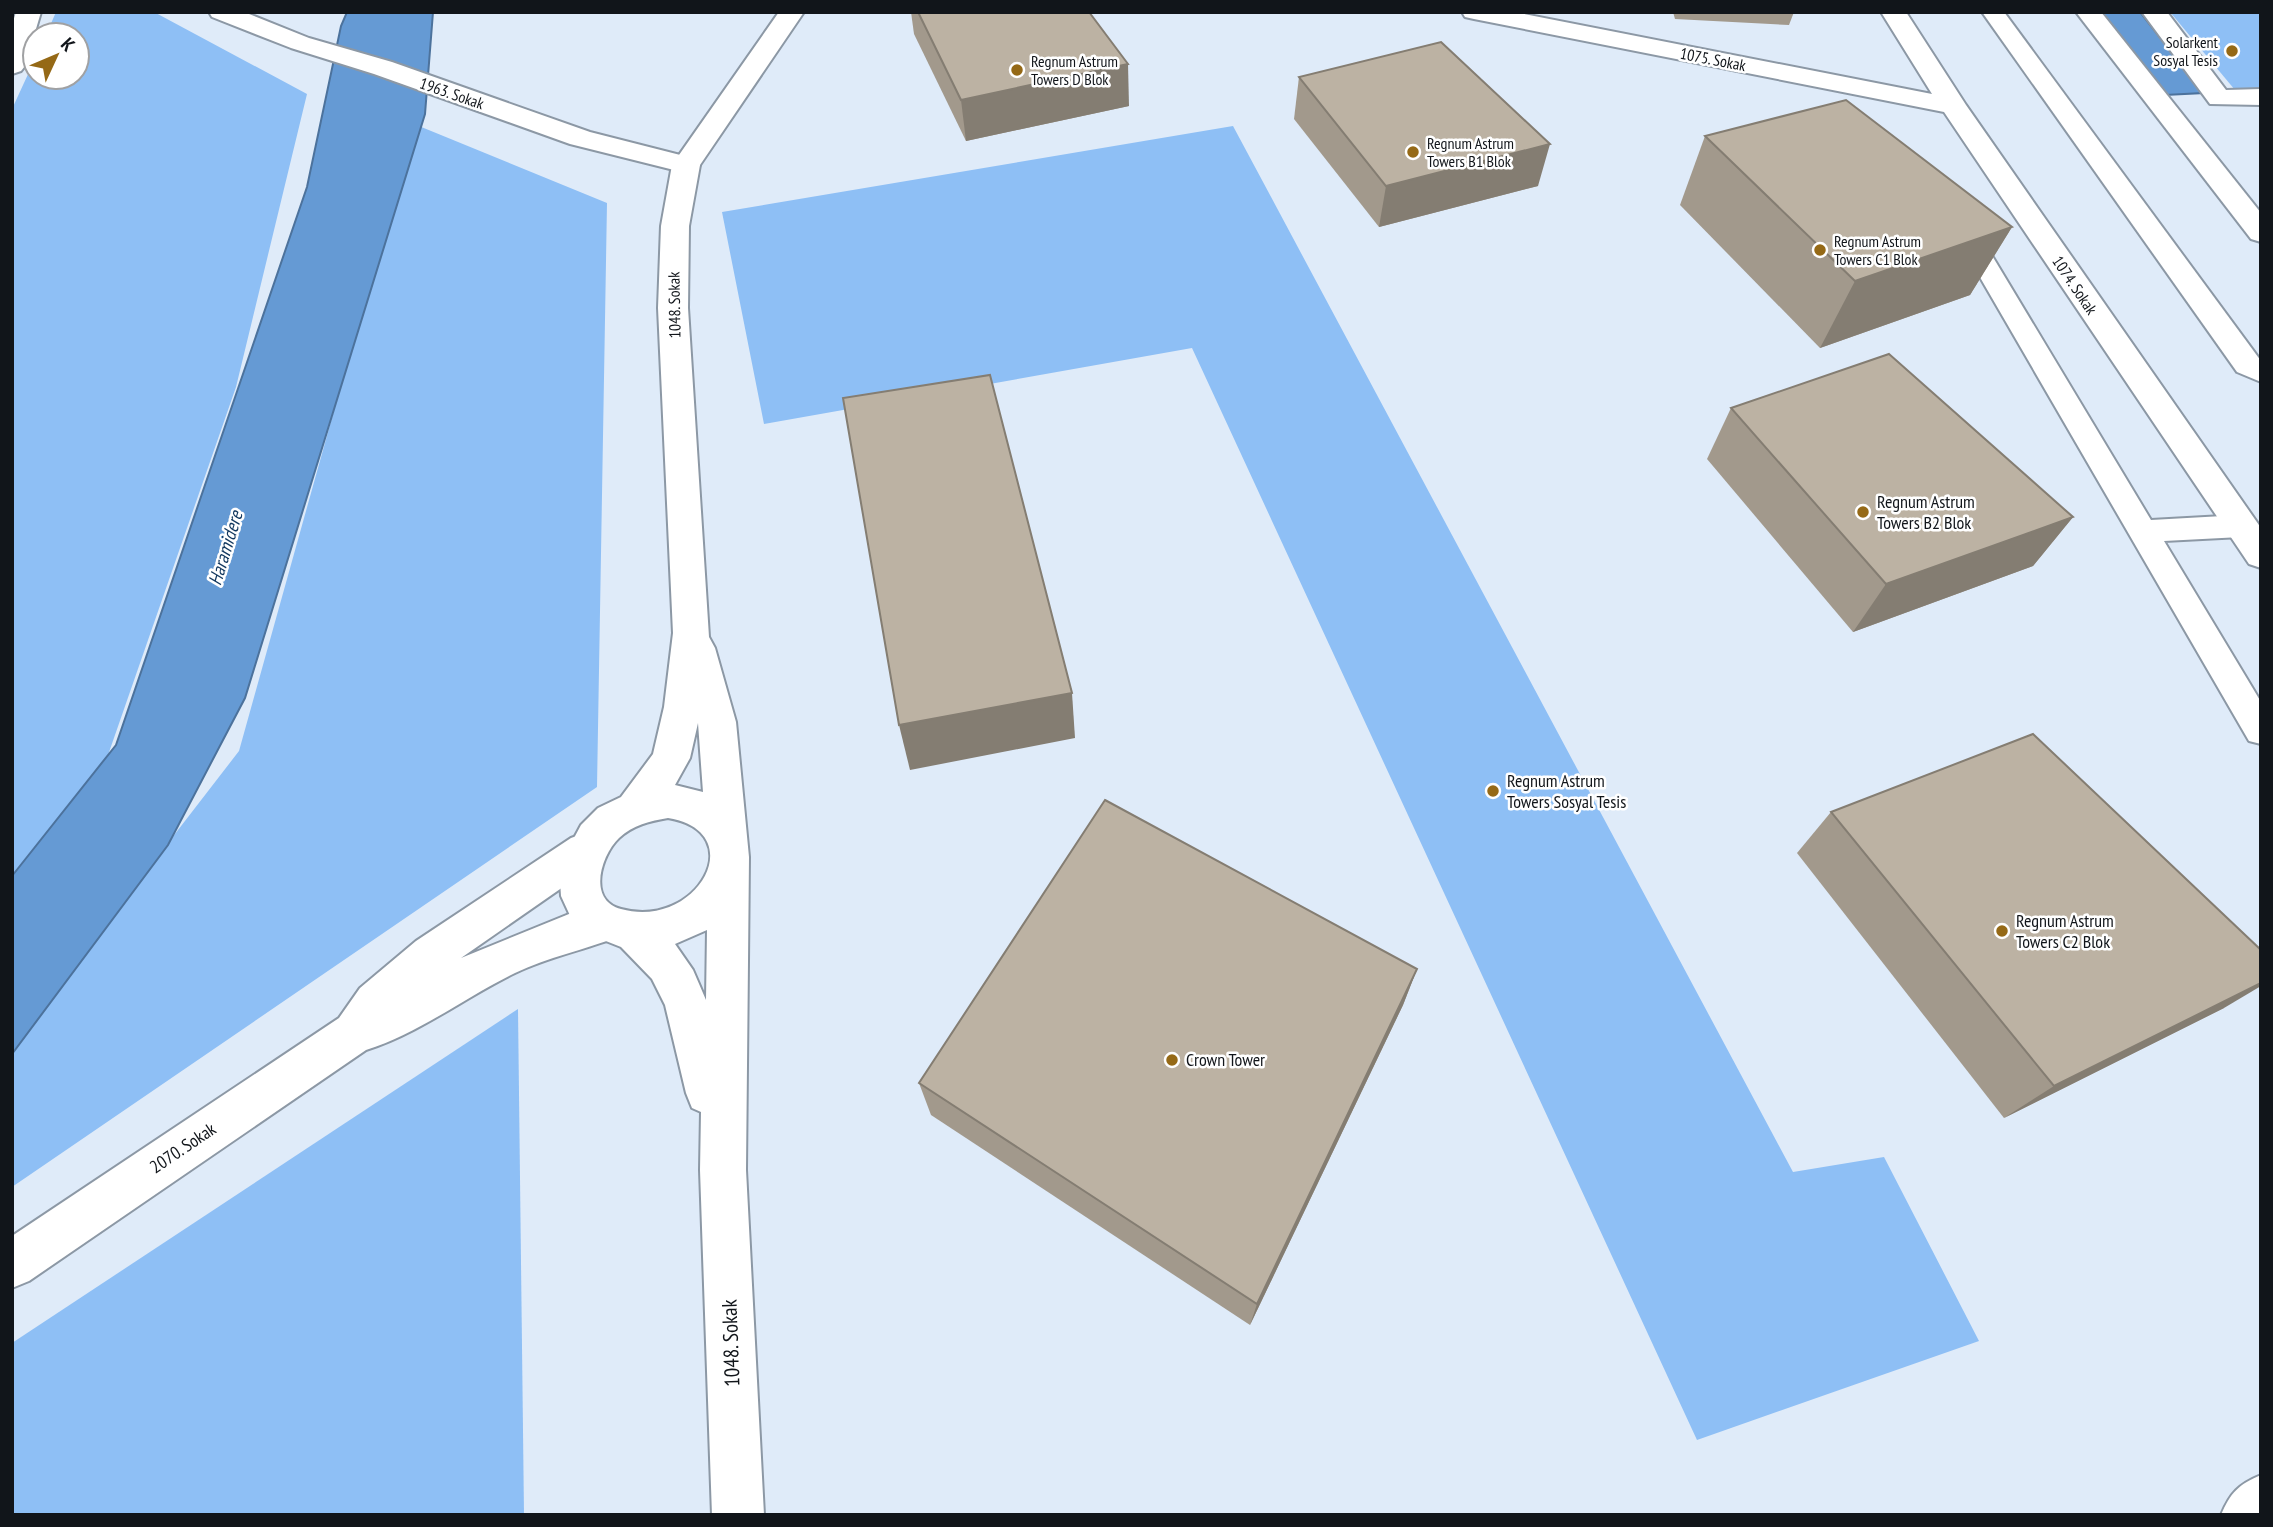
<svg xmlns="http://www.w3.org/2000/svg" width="2273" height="1527" viewBox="0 0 2273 1527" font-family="'PT Sans Narrow',sans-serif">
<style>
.green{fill:#8ebff5}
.water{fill:#659ad4;stroke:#4c729c;stroke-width:2}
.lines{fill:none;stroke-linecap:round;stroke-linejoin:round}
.lane-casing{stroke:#8c98a5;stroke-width:4}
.street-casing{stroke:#8c98a5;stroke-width:4}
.secondary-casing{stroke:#8c98a5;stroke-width:4}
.highway-casing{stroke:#8c98a5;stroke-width:4}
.lane{fill:#fff;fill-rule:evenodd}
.street{fill:#fff;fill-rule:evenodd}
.secondary{fill:#fff;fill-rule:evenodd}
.highway{fill:#fff;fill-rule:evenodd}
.wall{fill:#a2998c}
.shaded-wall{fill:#847d72}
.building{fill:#bcb2a3;stroke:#847d72;stroke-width:2}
.poi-dot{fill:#956916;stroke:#fff;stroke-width:2.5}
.labels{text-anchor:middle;stroke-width:5;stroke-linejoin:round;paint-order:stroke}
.far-poi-label{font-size:16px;fill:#11151a;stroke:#fff;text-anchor:start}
.far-street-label{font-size:16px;fill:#11151a;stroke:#fff}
.poi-label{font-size:18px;fill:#11151a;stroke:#fff;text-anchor:start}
.street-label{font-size:18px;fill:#11151a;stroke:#fff}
.water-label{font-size:19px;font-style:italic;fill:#11375e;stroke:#fff}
.near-street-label{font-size:21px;fill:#11151a;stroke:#fff}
</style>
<rect width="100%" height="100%" fill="#dfebf9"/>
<g class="green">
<path d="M56 12H154L307 94 236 387 99 781 12 880V109L35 59V77H77V35H46Z"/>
<path d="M2170 12H2261V89L2235 90Z"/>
<path d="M414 124 607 203 597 787 12 1187V1045L239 751Z"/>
<path d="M1233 126 1793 1172 1884 1157 1979 1341 1697 1440 1192 348 764 424 722 212Z"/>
<path d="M518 1009 524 1515H12V1343Z"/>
</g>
<g class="water">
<path d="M347 12H433L425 114 245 698 168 845 12 1054V876L116 745 307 187 341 26Z"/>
<path d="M2097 12H2140L2203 93 2165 95Z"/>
</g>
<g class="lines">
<defs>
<g id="lane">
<path d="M1982 12H2004L2261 361V382L2237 372Z"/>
<path d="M1964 221 1973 223 1976 229 2151 520 2241 515 2251 518 2256 526 2251 534 2241 537 2164 541 2261 702V744L2249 741 1952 229 1955 223Z"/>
</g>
<g id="street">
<path d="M16 12H41L25 66 21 71 12 74V25Z"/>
<path d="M209 12H244L309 38 392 62 590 132 696 159 700 165 696 171 686 173 570 144 374 74 291 48 212 17Z"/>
<path d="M1462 12H1514L1932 94 1881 12H1906L1966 105 2261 528V568L2249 564 1944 112 1474 19 1465 17Z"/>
<path d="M2076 12H2101L2261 213V242L2251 239Z"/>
<path d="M2142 12H2167L2226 90 2261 89V105L2210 104Z"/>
<path d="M585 833 599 838 605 850 599 862 461 958 569 914 603 905 618 911 624 924 618 937C584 950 548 957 515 973 465 997 420 1033 366 1050L29 1281 12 1288V1236L339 1018 360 988 416 941 571 838Z"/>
</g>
<path id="secondary" d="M779 12H804L700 165 689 226 688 308 709 637 715 648 736 722 749 857 746 1170 764 1515H712L700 1170 701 1112 692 1108 686 1093 665 1005 652 979 621 947 583 932 573 922 561 896 560 881 567 851 581 825 598 808 621 797 653 754 664 707 673 633 658 308 661 226 672 165ZM698 723 703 792 675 785 690 758ZM668 818C752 832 697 930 621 909 587 900 601 855 619 838 633 825 650 821 668 818ZM707 930 706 1000 693 970 675 944Z"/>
<path id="highway" d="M2261 1475V1515H2221C2230 1493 2239 1484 2261 1475Z"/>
</defs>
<use href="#lane" class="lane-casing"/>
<use href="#street" class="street-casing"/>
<use href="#secondary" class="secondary-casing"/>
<use href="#highway" class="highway-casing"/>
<use href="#lane" class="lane"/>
<use href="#street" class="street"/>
<use href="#secondary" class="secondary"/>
<use href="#highway" class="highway"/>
</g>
<g class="wall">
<path d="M911 12H1089L1129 106 966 141 914 34Z"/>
<path d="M1673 12H1794L1789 25 1675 19Z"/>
<path d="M1299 77 1538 186 1379 227 1294 119Z"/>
<path d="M1705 136 2012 227 1970 295 1820 348 1680 205Z"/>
<path d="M1731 408 2073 517 2033 566 1853 632 1707 459Z"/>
<path d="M1831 812 2224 1008 2004 1118 1797 853Z"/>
<path d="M1417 969 1403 1005 1250 1325 931 1115 919 1083Z"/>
</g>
<g class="shaded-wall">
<path d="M1128 64 1129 106 966 141 961 100Z"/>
<path d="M1550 144 1538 186 1379 227 1386 186Z"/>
<path d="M2012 227 1970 295 1820 348 1855 281Z"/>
<path d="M2073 517 2033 566 1853 632 1886 584Z"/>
<path d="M1072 693 1075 738 910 770 899 725Z"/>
<path d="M1417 969 1403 1005 1250 1325 1257 1304Z"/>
<path d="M2261 983V986L2224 1008 2004 1118 2054 1086Z"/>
</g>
<g class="building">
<path d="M918 12H1089L1128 64 961 100Z"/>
<path d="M1441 42 1550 144 1386 186 1299 77Z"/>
<path d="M1846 100 2012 227 1855 281 1705 136Z"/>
<path d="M1889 354 2073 517 1886 584 1731 408Z"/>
<path d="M990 375 1072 693 899 725 843 398Z"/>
<path d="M2033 734 2261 950V983L2054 1086 1831 812Z"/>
<path d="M1105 800 1417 969 1257 1304 919 1083Z"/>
</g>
<g class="poi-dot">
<circle cx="2232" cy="51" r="7"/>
<circle cx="1017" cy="70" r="7"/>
<circle cx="1413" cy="152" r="7"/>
<circle cx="1820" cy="250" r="7"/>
<circle cx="1863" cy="512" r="7"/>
<circle cx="1493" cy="791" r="7"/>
<circle cx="2002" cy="931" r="7"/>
<circle cx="1172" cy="1060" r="7"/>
</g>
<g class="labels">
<g class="far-poi-label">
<text x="2218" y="48" text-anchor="end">Solarkent<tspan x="2218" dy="18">Sosyal Tesis</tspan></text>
<text x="1031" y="67">Regnum Astrum<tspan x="1031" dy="18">Towers D Blok</tspan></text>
<text x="1427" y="149">Regnum Astrum<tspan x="1427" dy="18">Towers B1 Blok</tspan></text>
<text x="1834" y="247">Regnum Astrum<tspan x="1834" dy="18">Towers C1 Blok</tspan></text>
</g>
<g class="far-street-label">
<text transform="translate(1713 59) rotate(11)" y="6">1075. Sokak</text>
<text transform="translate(452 93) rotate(19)" y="6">1963. Sokak</text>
<text transform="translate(2075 285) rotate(56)" y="6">1074. Sokak</text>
<text transform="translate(674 305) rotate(-91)" y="6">1048. Sokak</text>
</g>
<g class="poi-label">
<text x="1877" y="508">Regnum Astrum<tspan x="1877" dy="21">Towers B2 Blok</tspan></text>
<text x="1507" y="787">Regnum Astrum<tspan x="1507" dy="21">Towers Sosyal Tesis</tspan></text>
<text x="2016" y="927">Regnum Astrum<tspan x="2016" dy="21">Towers C2 Blok</tspan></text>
<text x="1186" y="1066">Crown Tower</text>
</g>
<g class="street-label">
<text transform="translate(183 1148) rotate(-34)" y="6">2070. Sokak</text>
</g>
<g class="water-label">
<text transform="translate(225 548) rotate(-73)" y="7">Haramidere</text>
</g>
<g class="near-street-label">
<text transform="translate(731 1343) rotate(-92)" y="7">1048. Sokak</text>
</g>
</g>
<rect width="2273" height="1527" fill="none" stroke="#11151a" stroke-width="28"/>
<g transform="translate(56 56) rotate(46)"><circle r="33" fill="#ffffff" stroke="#a0a1a3" stroke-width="2"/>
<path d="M0-5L12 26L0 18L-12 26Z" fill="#956916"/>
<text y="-10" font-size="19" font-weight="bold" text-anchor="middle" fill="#11151a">K</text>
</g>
</svg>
